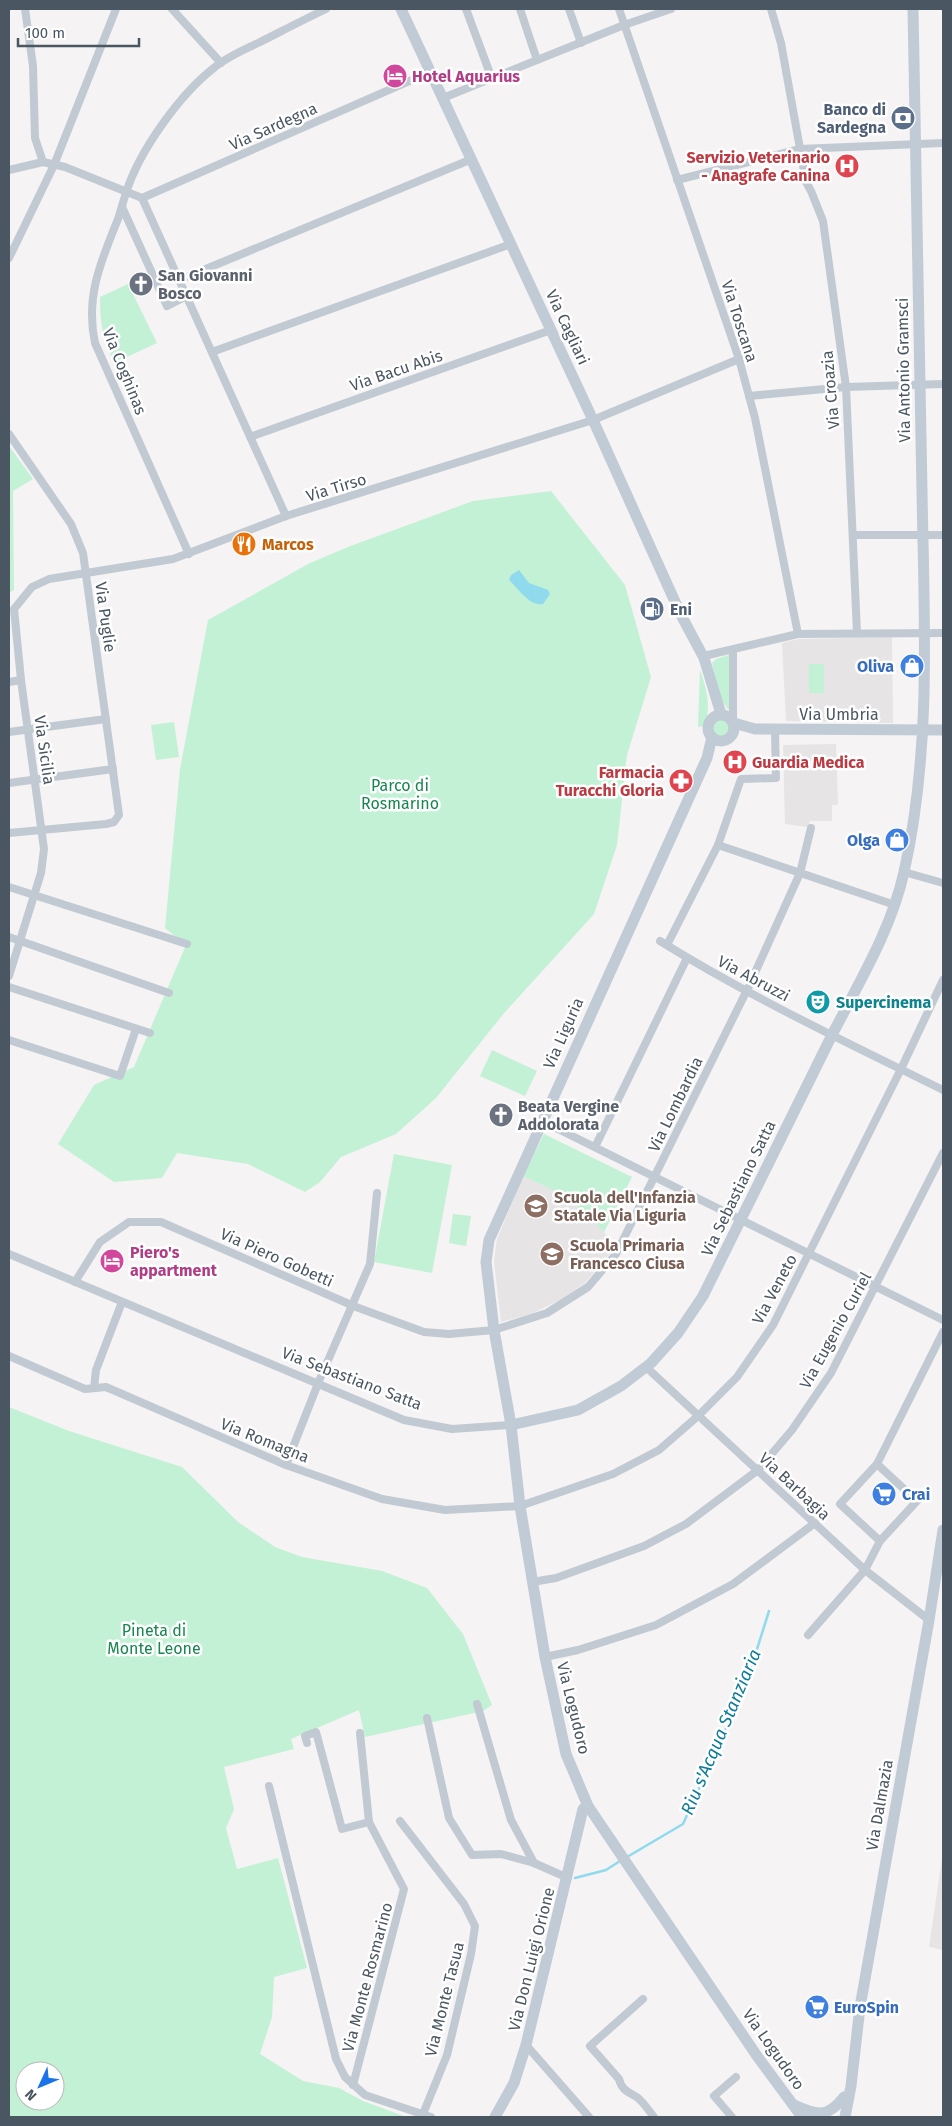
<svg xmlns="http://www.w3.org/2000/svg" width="952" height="2126" viewBox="0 0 952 2126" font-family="'Fira Sans',sans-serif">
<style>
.education{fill:#e6e4e5}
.green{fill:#c3f1d5;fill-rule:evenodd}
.water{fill:#90daee}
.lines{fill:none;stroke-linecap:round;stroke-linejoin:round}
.stream{stroke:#90daee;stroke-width:2.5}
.street{stroke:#c1cad2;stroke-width:8}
.secondary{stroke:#c1cbd6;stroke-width:11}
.labels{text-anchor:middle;stroke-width:5;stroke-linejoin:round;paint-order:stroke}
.hotel-label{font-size:16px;font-weight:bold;fill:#b23c85;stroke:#fff;text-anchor:start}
.service-label{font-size:16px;font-weight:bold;fill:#4e5e75;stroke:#fff;text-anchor:end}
.street-label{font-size:16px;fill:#4a5661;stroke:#fff}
.health-label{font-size:16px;font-weight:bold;fill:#be3a42;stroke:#fff;text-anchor:end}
.worship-label{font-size:16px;font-weight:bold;fill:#5b616d;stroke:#fff;text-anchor:start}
.food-label{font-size:16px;font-weight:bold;fill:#c56008;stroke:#fff;text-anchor:start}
.shop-label{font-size:16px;font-weight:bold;fill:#366cbe;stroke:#fff;text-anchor:end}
.park-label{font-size:16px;fill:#17864f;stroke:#fff}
.culture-label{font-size:16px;font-weight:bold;fill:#0d838f;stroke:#fff;text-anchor:start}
.education-label{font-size:16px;font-weight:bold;fill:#785e54;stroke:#fff;text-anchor:start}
.water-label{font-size:18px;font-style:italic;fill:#0c7c9b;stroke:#fff}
</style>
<rect width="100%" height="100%" fill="#f5f3f3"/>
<g class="education">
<path d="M892 637 893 723 786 721 782 643 799 639Z"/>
<path d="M836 744 838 805H832V821H810L808 827 785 824 783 745Z"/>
<path d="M523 1176 567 1197 604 1232 616 1247 584 1284 560 1300 531 1314 501 1322 494 1261 497 1239Z"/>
<path d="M943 1852V1950L929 1947Z"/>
</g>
<g class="green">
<path d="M128 284 157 343 114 363C103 337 100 326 100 297Z"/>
<path d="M9 446 33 479 13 491 14 590 9 593Z"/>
<path d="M551 491 625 585 651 677 627 755 617 845 594 914 505 1012 436 1098 396 1134 341 1157 320 1182 305 1192 248 1164 177 1153 162 1178 114 1182 58 1144 94 1085 134 1067 186 945 165 928 180 769 208 620 310 563 348 547 473 501Z"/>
<path d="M732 654 730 712 720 698 712 663 716 659Z"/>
<rect x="809" y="664" width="15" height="29"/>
<path d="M700 670C707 690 711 706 705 726L698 727Z"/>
<circle cx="721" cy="728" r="10"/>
<path d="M174 722 179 757 156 760 151 725Z"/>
<path d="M492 1050 537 1071 525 1096 480 1076Z"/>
<path d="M544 1134 632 1177 604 1232 567 1197 523 1176Z"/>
<path d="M394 1154 452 1165 432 1273 374 1262Z"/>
<path d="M453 1214 471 1216 466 1246 449 1243Z"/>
<path d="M9 1407 69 1431 182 1467 238 1522 275 1547 302 1557 382 1571 427 1588 463 1634 492 1705 483 1711 365 1737 359 1710 291 1739 294 1749 224 1767 234 1809 226 1828 237 1869 278 1858 307 1968 274 1977 272 2017 260 2054 303 2081 339 2088 363 2101 406 2117H9ZM25 2071H55V2101H25Z"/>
</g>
<path class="water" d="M519 570 529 583 548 590 550 594 543 604C530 607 518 588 509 580L511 575Z"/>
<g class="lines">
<g class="stream">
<path d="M627 1857 683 1824 746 1684 769 1611"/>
<path d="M575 1878 606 1870 620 1861"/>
</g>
<g class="street">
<path d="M25 9 33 66 35 138 43 162"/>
<path d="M172 9 221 63"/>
<path d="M466 9 492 79"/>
<path d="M520 9 537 60"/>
<path d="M569 9 581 43"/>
<path d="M619 9 739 359 755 418 798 634"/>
<path d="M771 9 781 43 806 182 811 191 823 221 846 387 857 633"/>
<path d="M443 98 624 25 671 9"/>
<path d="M9 170 43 162 65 167 142 198 430 72"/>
<path d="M677 180 800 149 943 143"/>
<path d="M142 198 286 516"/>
<path d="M122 207 167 306 187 296"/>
<path d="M9 258 54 165 116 9"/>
<path d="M179 280 472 159"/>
<path d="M212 352 511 244"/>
<path d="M749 396 846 387 943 384"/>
<path d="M9 434 71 524 83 553 119 815 114 822 106 824 9 833"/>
<path d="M250 437 551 330"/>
<path d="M853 535H943"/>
<path d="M189 554 95 343C85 297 101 261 118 219 121 210 123 202 126 193 139 151 180 94 215 67 227 57 243 50 258 43 280 32 303 20 326 9"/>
<path d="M733 650V722"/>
<path d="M704 658 708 655 798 634 943 633"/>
<path d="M9 682 21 680"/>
<path d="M9 732 106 719"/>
<path d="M9 783 113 769"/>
<path d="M718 845 895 905"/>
<path d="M904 872 943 883"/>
<path d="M9 887 187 944"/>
<path d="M9 937 169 993"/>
<path d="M660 941C750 997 848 1043 943 1090"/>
<path d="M667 945 718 845 741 779 776 778 775 730"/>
<path d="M9 976 41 873 44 849 21 680 14 609 32 587 49 579 173 559 286 516 593 420 739 359"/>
<path d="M9 987 150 1033"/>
<path d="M9 1040 120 1076 136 1029"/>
<path d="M542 1121 943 1320"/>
<path d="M595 1147 687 958"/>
<path d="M9 1254 404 1420 452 1429 511 1425"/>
<path d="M75 1282 100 1242 129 1222H161L356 1307 424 1332 449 1334 494 1330 547 1313 588 1287 616 1254 749 986 800 873 811 828"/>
<path d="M9 1356 85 1389 106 1387 286 1465 382 1499 445 1510 520 1506 613 1474 659 1450 698 1416 737 1377 773 1325 901 1069 943 980"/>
<path d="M646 1367 865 1570 929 1620"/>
<path d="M94 1388 96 1370 122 1302"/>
<path d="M877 1464 917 1501 880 1541 840 1504 877 1464 943 1332"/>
<path d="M286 1465 319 1381 370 1264 377 1193"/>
<path d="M532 1582 556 1578 644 1546 686 1524 758 1470 792 1430 831 1373 943 1153"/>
<path d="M808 1635 865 1570 880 1541"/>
<path d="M545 1657 578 1650 656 1625 733 1584 815 1523"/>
<path d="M477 1704 511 1820 534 1863"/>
<path d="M427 1718 449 1818 472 1855 501 1854 534 1863 568 1878"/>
<path d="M307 1743 305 1736 316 1732 342 1829 369 1822"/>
<path d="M269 1786 336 2059 345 2077 365 2095 431 2117"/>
<path d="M400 1821 464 1904 475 1926 471 1954 447 2055 423 2114"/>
<path d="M643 1999 590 2046 619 2079C622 2091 629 2092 638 2098 644 2103 649 2111 654 2117"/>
<path d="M526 2045 589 2117"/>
<path d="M353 2085 404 1889 369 1822 360 1733"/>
<path d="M732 2117 714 2096 736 2077"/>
</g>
<g class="secondary">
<path d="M401 9 593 420 681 615 704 658 721 714"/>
<circle cx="721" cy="728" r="13"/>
<path d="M734 723 755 729 943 730"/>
<path d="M712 737 707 758 489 1240 486 1262 494 1330 511 1425 520 1506 545 1657 566 1754 588 1806 757 2056 802 2117"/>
<path d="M511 1425 578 1410 621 1386 651 1363 678 1333 703 1296C746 1210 788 1123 831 1037 858 984 891 931 904 872 932 748 924 618 922 491 919 331 916 170 913 9"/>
<path d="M794 2105C816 2115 827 2119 844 2097"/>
<path d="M495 2117 514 2083 526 2045 583 1809 588 1806"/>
<path d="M845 2117 851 2086 860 2007 929 1620 943 1530"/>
</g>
</g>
<defs>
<symbol id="hotel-disc" viewBox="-11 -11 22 22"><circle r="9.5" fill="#d1479c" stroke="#fff"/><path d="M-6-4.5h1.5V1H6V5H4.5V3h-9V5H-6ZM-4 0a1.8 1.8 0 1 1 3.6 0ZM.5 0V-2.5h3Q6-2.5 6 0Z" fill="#fff"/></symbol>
<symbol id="bank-disc" viewBox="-11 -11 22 22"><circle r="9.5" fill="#5c6f8a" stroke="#fff"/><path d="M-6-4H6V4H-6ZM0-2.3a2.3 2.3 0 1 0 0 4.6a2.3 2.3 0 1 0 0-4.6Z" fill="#fff"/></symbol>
<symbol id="hospital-disc" viewBox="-11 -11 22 22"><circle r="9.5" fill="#e0444e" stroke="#fff"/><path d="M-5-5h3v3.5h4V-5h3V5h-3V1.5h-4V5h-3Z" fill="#fff"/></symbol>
<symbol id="church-disc" viewBox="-11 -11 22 22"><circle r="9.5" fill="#6b7280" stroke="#fff"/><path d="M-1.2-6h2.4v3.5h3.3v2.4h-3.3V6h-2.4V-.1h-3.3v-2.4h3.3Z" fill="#fff"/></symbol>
<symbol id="restaurant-disc" viewBox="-11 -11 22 22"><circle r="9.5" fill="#e8710a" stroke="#fff"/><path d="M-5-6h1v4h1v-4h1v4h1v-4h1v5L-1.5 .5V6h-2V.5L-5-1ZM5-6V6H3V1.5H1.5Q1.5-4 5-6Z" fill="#fff"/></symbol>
<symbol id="fuel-disc" viewBox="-11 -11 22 22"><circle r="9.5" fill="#5c6f8a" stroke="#fff"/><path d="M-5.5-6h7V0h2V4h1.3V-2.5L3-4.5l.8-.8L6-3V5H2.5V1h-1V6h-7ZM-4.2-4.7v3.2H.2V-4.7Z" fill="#fff"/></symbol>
<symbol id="shop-disc" viewBox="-11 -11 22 22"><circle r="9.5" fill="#3f7fe0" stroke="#fff"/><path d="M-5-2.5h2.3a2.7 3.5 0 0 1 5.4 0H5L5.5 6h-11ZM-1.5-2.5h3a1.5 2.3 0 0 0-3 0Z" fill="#fff"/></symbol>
<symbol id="pharmacy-disc" viewBox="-11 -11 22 22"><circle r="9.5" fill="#e0444e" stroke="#fff"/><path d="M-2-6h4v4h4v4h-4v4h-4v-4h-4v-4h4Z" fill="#fff"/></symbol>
<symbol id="theatre-disc" viewBox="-11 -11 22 22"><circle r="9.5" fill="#0f9aa8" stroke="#fff"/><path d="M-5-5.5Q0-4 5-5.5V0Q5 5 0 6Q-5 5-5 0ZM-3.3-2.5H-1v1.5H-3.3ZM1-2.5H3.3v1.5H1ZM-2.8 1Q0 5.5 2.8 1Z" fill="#fff"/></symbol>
<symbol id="school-disc" viewBox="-11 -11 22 22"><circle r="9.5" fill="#8d6e63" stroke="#fff"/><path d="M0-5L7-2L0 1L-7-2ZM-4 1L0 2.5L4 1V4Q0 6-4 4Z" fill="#fff"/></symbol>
<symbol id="supermarket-disc" viewBox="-11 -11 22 22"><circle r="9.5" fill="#3f7fe0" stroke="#fff"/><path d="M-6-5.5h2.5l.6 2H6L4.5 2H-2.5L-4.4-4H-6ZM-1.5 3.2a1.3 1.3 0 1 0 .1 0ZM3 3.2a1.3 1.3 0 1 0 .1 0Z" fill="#fff"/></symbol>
</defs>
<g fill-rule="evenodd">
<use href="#hotel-disc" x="381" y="62" width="28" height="28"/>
<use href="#bank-disc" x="889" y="104" width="28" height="28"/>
<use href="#hospital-disc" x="833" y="152" width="28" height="28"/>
<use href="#church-disc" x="127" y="270" width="28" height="28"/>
<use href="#restaurant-disc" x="230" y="530" width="28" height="28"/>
<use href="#fuel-disc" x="638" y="595" width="28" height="28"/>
<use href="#shop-disc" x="898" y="652" width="28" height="28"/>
<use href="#hospital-disc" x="721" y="748" width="28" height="28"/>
<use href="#pharmacy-disc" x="667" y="767" width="28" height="28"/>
<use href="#shop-disc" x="883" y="826" width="28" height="28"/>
<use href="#theatre-disc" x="804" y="988" width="28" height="28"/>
<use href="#church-disc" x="487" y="1101" width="28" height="28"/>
<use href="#school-disc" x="522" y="1192" width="28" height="28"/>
<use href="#school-disc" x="538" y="1240" width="28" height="28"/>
<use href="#hotel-disc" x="98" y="1247" width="28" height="28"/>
<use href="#supermarket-disc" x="870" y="1480" width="28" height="28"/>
<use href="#supermarket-disc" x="803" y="1993" width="28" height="28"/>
</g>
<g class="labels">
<g class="hotel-label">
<text x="412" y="82">Hotel Aquarius</text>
<text x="130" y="1258">Piero's<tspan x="130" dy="18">appartment</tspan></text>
</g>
<g class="service-label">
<text x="886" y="115">Banco di<tspan x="886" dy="18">Sardegna</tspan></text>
<text x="670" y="615" text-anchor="start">Eni</text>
</g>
<g class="street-label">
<text transform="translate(273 126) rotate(-24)" y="6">Via Sardegna</text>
<text transform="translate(740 321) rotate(72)" y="6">Via Toscana</text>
<text transform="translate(568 327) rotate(65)" y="6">Via Cagliari</text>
<text transform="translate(396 370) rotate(-19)" y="6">Via Bacu Abis</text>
<text transform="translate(903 370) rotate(-91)" y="6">Via Antonio Gramsci</text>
<text transform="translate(125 371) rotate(68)" y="6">Via Coghinas</text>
<text transform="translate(830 390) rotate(-95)" y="6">Via Croazia</text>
<text transform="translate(336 487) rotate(-17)" y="6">Via Tirso</text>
<text transform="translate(106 617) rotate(82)" y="6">Via Puglie</text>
<text x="839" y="720">Via Umbria</text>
<text transform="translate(45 750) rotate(82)" y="6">Via Sicilia</text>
<text transform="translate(754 978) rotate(28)" y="6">Via Abruzzi</text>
<text transform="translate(563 1033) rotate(-66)" y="6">Via Liguria</text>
<text transform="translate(675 1104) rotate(-64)" y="6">Via Lombardia</text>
<text transform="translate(738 1188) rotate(-64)" y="6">Via Sebastiano Satta</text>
<text transform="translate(277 1257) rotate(24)" y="6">Via Piero Gobetti</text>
<text transform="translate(774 1289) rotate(-62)" y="6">Via Veneto</text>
<text transform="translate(835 1330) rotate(-61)" y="6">Via Eugenio Curiel</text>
<text transform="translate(352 1378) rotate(21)" y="6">Via Sebastiano Satta</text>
<text transform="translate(265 1440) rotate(22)" y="6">Via Romagna</text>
<text transform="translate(795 1486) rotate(43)" y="6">Via Barbagia</text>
<text transform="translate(574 1708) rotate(76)" y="6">Via Logudoro</text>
<text transform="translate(879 1805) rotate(-80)" y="6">Via Dalmazia</text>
<text transform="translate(531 1959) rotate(-76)" y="6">Via Don Luigi Orione</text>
<text transform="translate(367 1977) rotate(-75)" y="6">Via Monte Rosmarino</text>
<text transform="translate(444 1999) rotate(-76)" y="6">Via Monte Tasua</text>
<text transform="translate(774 2049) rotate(55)" y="6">Via Logudoro</text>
</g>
<g class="health-label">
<text x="830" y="163">Servizio Veterinario<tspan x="830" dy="18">- Anagrafe Canina</tspan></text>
<text x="752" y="768" text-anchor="start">Guardia Medica</text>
<text x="664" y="778">Farmacia<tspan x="664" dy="18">Turacchi Gloria</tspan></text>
</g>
<g class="worship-label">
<text x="158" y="281">San Giovanni<tspan x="158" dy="18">Bosco</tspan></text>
<text x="518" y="1112">Beata Vergine<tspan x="518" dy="18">Addolorata</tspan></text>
</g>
<g class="food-label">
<text x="262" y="550">Marcos</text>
</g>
<g class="shop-label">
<text x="894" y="672">Oliva</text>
<text x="880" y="846">Olga</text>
<text x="902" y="1500" text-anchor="start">Crai</text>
<text x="834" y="2013" text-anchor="start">EuroSpin</text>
</g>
<g class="park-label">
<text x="400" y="791">Parco di<tspan x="400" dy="18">Rosmarino</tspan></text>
<text x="154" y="1636">Pineta di<tspan x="154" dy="18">Monte Leone</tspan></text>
</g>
<g class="culture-label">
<text x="836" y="1008">Supercinema</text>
</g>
<g class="education-label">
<text x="554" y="1203">Scuola dell'Infanzia<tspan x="554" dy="18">Statale Via Liguria</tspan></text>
<text x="570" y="1251">Scuola Primaria<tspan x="570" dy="18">Francesco Ciusa</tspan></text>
</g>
<g class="water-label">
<text transform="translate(721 1732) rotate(-67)" y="6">Riu s'Acqua Stanziaria</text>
</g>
</g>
<rect width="952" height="2126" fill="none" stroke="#4a5661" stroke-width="20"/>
<g transform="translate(40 2086) rotate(226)"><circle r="24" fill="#ffffff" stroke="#b7bbc0"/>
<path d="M0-4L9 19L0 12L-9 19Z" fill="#1a73e8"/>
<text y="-8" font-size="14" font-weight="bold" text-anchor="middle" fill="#4a5661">N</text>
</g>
<path d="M18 38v8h121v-8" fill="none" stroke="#4a5661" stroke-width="2.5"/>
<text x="25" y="38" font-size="15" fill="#4a5661" stroke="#ffffff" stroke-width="4" paint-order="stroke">100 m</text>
</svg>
